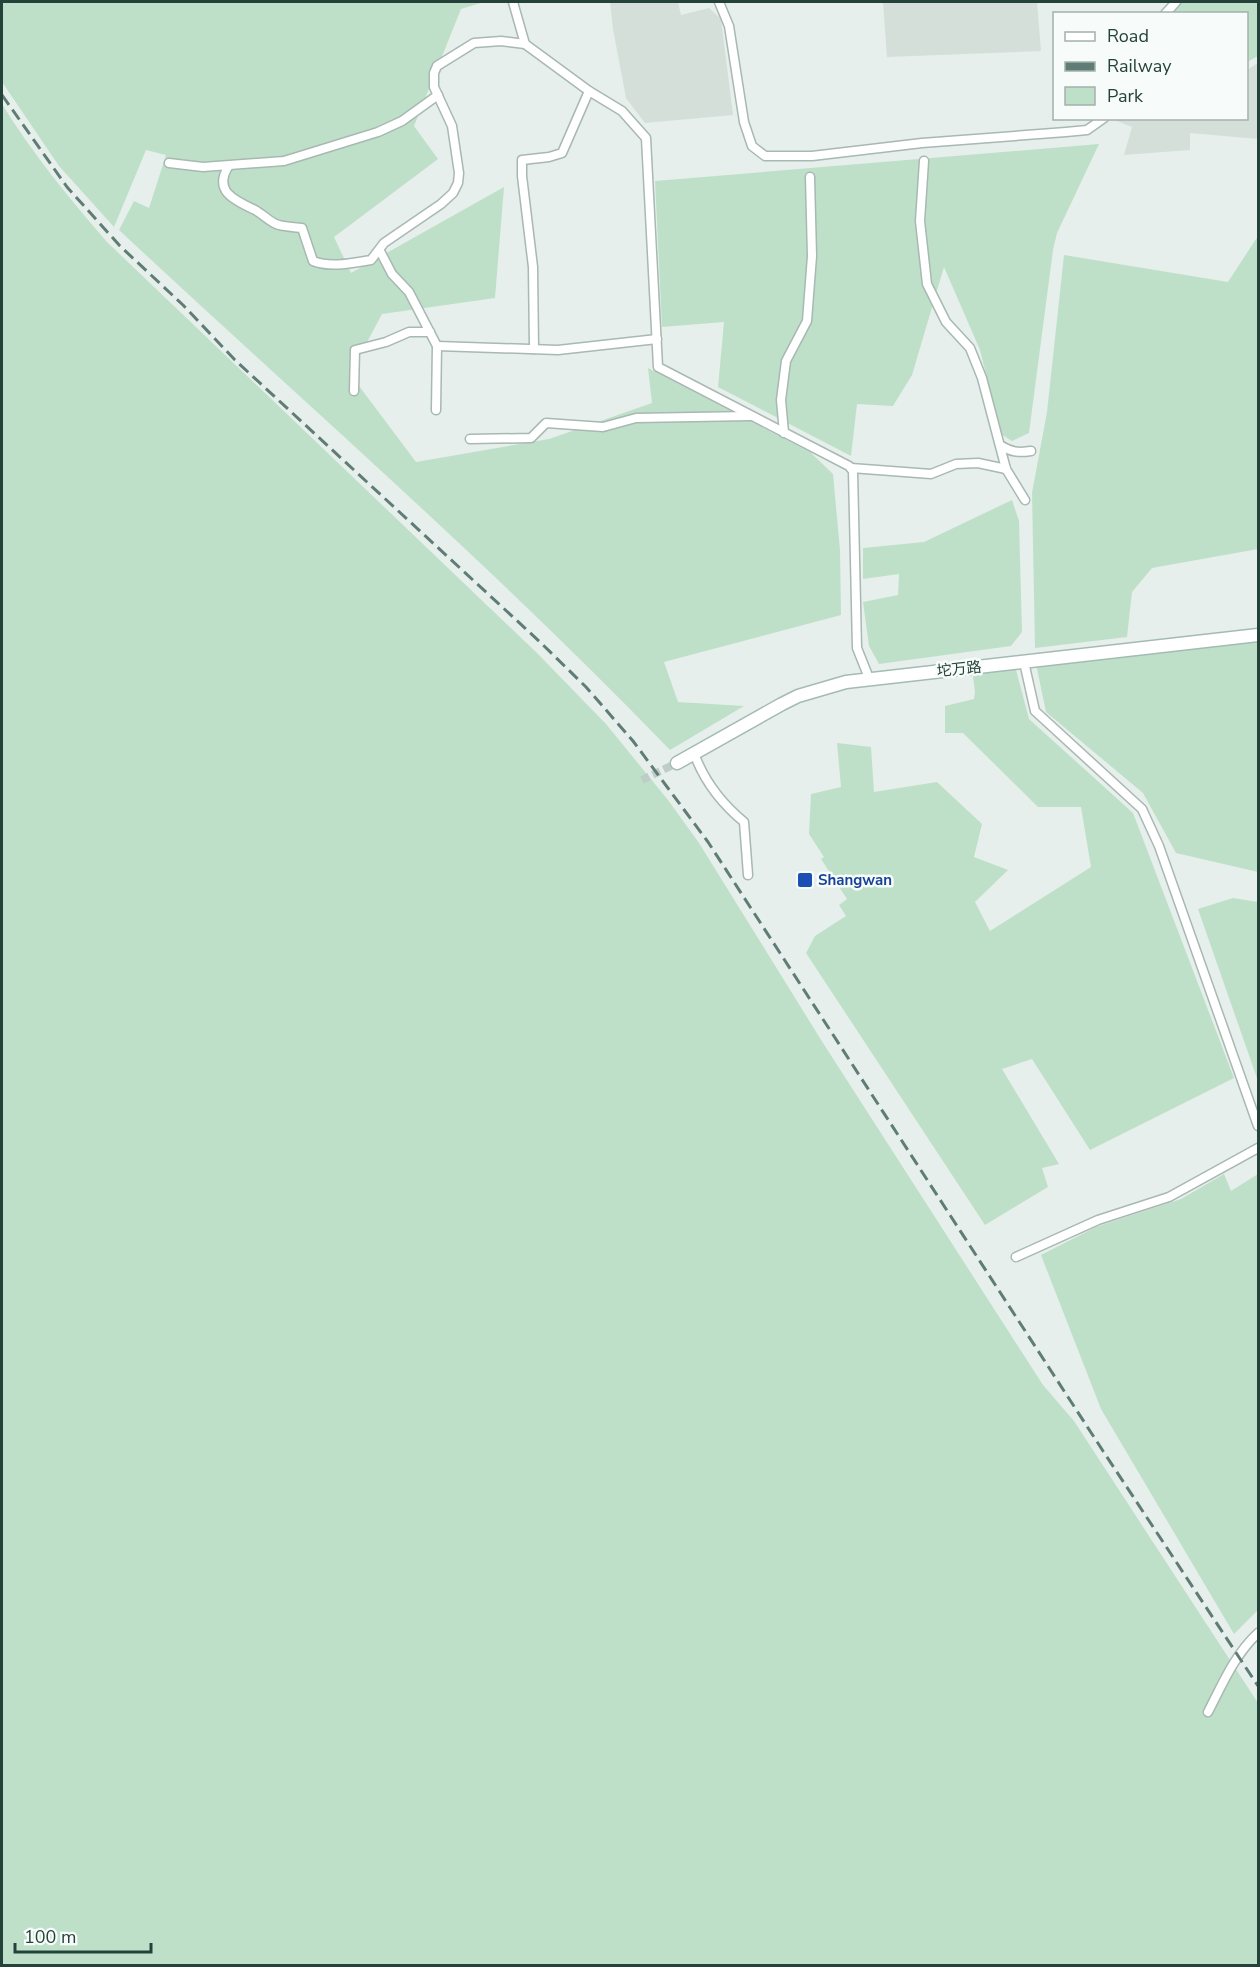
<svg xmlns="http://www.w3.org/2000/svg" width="1260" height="1967" viewBox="0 0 1260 1967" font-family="'Nunito Sans','Noto Sans SC',sans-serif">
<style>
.built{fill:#d4dfda}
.green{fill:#bfe0c8}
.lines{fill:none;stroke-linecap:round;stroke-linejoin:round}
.street-tunnel{stroke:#bfccc8;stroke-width:8;stroke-dasharray:8 4;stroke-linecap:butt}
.street-casing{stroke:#a8b8b2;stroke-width:11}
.secondary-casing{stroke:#a4bbb3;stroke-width:15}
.street{stroke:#fff;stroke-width:8}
.secondary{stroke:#fff;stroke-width:12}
.rail{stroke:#5f7d75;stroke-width:3;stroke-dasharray:12 6;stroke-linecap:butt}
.transit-dot{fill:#1a4fb4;stroke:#f7fbf9;stroke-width:2}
.labels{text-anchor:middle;stroke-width:5;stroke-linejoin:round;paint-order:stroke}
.street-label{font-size:15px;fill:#24423a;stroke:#f7fbf9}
.transit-label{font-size:15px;font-weight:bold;fill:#164399;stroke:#f7fbf9;text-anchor:start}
</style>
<rect width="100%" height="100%" fill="#e6efeb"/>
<g class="built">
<path d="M610 2H678L681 15 709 8 721 19 733 115 645 123 626 98 613 29Z"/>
<path d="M883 2H1037L1041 51 887 57Z"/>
<path d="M1258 63V139L1190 133V150L1124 155 1132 127 1112 119 1246 118 1247 70Z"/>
</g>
<g class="green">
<path d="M2 2H484L461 9 414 126 438 159 334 237 351 273 504 187 495 298 382 314 350 374 416 462 549 439 652 403 648 368 810 452 833 474 840 550 841 615 664 662 678 702 744 706 670 750C495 568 304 403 119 230L134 201 149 208 166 155 146 150 114 227 59 166 2 82Z"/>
<path d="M1180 2H1258V56L1247 62 1246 14H1172Z"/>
<path d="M2 104C32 153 69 198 107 242L538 654 606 724 668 800 699 843 823 1043 1043 1385 1074 1421 1258 1703V1965H2Z"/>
<path d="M1099 144 1057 233 1053 250 1029 433 1012 441 1001 434 980 350 944 267 912 375 893 406 857 404 851 456 718 387 724 322 662 327 655 181Z"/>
<path d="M1258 236V549L1152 568 1132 592 1127 637 1035 648 1032 493 1047 412 1064 255 1228 282Z"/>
<path d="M1012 500 1019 521 1022 632 1011 646 879 664 869 646 863 602 898 595 899 574 863 579V548L924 542Z"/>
<path d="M1258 640V872L1176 853 1143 793 1046 712 1036 664Z"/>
<path d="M1015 666 1029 719 1133 813 1234 1078 1090 1150 1032 1059 1002 1069 1059 1164 1042 1168 1048 1187 985 1225 806 953 815 936 846 916 839 905 847 899 821 859 824 857 809 834 811 794 841 787 837 743 871 747 874 792 937 782 982 824 974 857 1008 870 975 902 990 931 1091 867 1081 807H1038L963 733H945V706L974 699 975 692 972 669Z"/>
<path d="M1233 898 1258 902V1081L1198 909Z"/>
<path d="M1224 1174 1231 1191 1258 1174V1610L1234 1634 1101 1409 1041 1255 1096 1227 1181 1199Z"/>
</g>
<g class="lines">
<path class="street-tunnel" d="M642 780 677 763"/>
<defs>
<g id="street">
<path d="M513 2 525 44 589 91 622 111 646 138 658 367 849 466 853 471 857 648 869 678"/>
<path d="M719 2 729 26 744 122 752 146 765 156H812L922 143 1066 132 1087 130 1104 118"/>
<path d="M1165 14 1176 2"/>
<path d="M924 161 920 221 927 284 946 322 970 348 982 378 1006 469 1025 500"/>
<path d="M169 163 203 167 284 161 378 132 402 121 438 95"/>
<path d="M228 167C213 192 236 201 255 210 263 214 270 223 279 225 286 227 295 227 302 228L313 261C331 268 352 263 371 260L384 243 441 204 453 193 458 183 459 173 452 126 434 87V73L437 66 474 43 501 41 525 44"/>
<path d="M380 251 392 274 409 292 437 346 436 410"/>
<path d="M437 346 558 350 657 339"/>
<path d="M534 349 533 267 522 176V160L549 157 562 153 589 91"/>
<path d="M354 391 355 350 386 342 409 332H430"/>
<path d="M784 433 781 400 786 361 807 321 812 256 810 177"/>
<path d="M470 439 531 438 546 423 603 427 636 418 750 416"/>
<path d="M1000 445C1011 452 1018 453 1031 451"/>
<path d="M851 468 931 474 956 464 978 463 1006 469"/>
<path d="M1024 662 1035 711 1142 809 1159 846 1258 1126"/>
<path d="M694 753C704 781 721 803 744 822L748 875"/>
<path d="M1016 1257 1098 1220 1169 1197 1258 1148"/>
<path d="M1208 1712C1222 1685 1235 1654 1258 1633"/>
</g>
<path id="secondary" d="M677 763 782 704 798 696 846 682 1258 635"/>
</defs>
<use href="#street" class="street-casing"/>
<use href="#secondary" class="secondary-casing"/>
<use href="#street" class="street"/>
<use href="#secondary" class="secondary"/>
<path class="rail" d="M2 95 67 187 120 246 183 305 235 360 540 642 586 687 633 741 708 842 1103 1451 1258 1686"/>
</g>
<rect class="transit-dot" x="797" y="872" width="16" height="16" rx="3"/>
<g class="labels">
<g class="street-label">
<text transform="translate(959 669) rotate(-6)" y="5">坨万路</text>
</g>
<g class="transit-label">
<text x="818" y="885">Shangwan</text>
</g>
</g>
<rect width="1260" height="1967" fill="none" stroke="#24423a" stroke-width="6"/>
<rect x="1053" y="12" width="195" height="108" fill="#f7fbf9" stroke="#a3b1ad" stroke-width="1.5"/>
<rect x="1065" y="32" width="30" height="9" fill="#ffffff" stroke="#a3b1ad" stroke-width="1.5"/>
<text x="1107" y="42" font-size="18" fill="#24423a">Road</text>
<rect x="1065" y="62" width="30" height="9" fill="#5f7d75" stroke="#a3b1ad" stroke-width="1.5"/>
<text x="1107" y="72" font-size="18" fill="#24423a">Railway</text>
<rect x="1065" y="87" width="30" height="18" fill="#bfe0c8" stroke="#a3b1ad" stroke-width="1.5"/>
<text x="1107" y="102" font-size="18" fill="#24423a">Park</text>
<path d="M15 1943v9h136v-9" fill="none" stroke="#24423a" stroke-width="3"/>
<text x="24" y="1943" font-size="18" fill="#24423a" stroke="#f7fbf9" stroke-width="4.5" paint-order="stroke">100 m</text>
</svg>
